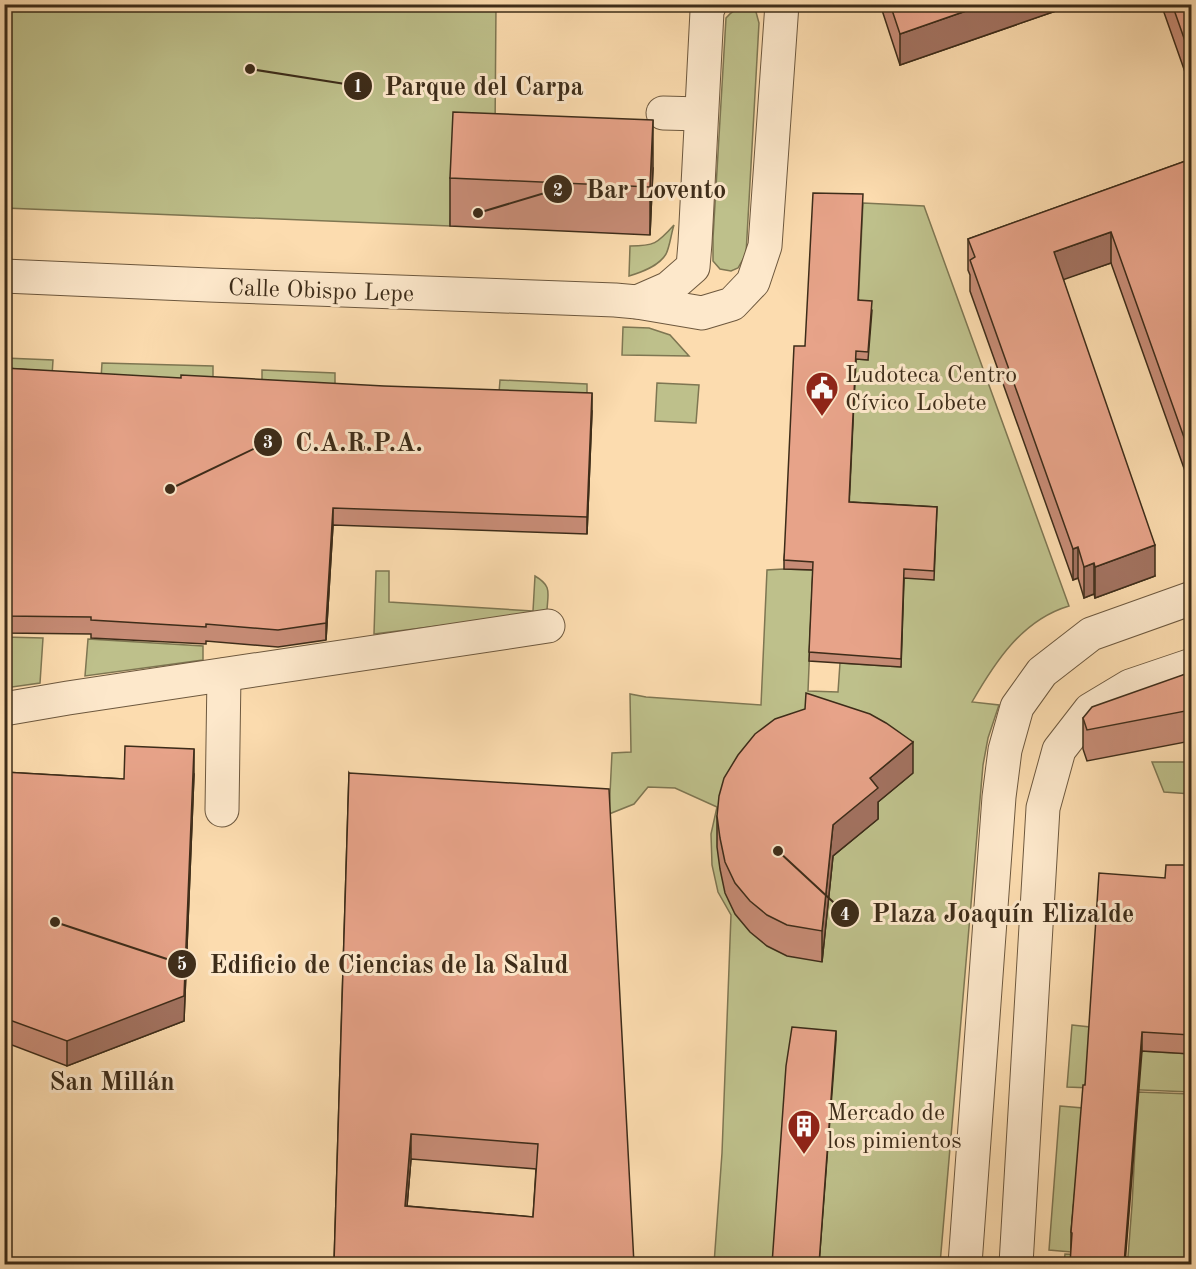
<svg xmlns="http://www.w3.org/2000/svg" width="1196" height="1269" viewBox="0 0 1196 1269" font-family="'Old Standard TT',serif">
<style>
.green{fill:#bec08b;stroke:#7e7652;stroke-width:1.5}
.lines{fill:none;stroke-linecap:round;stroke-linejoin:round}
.minor-casing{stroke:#6d583e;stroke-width:35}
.minor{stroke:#fde8cb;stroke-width:33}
.wall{fill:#c78c76;stroke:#3d2c19;stroke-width:1.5;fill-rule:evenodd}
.shaded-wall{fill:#a27260;stroke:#3d2c19;stroke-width:1.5}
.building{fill:#e7a389;stroke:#3d2c19;stroke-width:1.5;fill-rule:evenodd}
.labels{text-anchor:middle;stroke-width:6;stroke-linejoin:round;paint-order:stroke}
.street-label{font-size:24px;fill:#3d2c19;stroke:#fde8cb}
.poi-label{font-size:24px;fill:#3d2c19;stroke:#fde8cb;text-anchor:start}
.neighbourhood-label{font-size:26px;font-weight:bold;fill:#3d2c19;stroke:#fde8cb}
.leader{fill:none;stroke:#3d2c19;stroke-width:2}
.callout-dot{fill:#3d2c19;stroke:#fde8cb;stroke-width:2}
.mark-label{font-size:18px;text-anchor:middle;font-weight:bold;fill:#fff}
.callout-label{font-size:26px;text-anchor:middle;font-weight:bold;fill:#3d2c19;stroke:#fde8cb;stroke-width:6;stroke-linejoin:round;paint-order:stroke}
</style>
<rect width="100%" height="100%" fill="#fcdcaf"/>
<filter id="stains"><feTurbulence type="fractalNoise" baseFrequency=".00333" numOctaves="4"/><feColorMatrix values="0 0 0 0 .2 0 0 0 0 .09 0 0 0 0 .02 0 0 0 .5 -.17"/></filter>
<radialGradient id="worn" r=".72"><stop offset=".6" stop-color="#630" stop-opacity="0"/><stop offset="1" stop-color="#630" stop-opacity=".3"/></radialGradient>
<g class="green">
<path d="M5 5H496L495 133 453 159 450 226 5 208Z"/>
<path d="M747 5 756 12 759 23 746 254 738 268 731 271 720 269 713 261V238L726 18C732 11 738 7 747 5Z"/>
<path d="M863 203 924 206 1069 606C1022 620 995 662 972 702L999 705 988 738 983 765 940 1264H714L722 1153 731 915 718 892 712 865 711 834 717 807 675 788 648 787 634 804 609 814 612 753 631 752 630 694 646 697 761 705 767 570 784 569 813 570 808 691 838 692 840 663 901 667 904 578 849 511 856 359 868 360 858 309Z"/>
<path d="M674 225C671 234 670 246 666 254 659 266 642 272 629 276L630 246C654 246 657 244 674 225Z"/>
<path d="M623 327 649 328 670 335 689 356 622 355Z"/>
<path d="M5 358 53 360 52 376 5 375Z"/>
<path d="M102 363 213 366V383L101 379Z"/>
<path d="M262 370 335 373V387L262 385Z"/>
<path d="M500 380 587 384V396L499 393Z"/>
<path d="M657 383 699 385 696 423 655 421Z"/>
<path d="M376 571H389V602L533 611 535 576C552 586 548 592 547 610L541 613 374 634Z"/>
<path d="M4 637 43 638 40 683 5 688Z"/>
<path d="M88 639 203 646V660L85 676Z"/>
<path d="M1152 762H1191V794L1164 792Z"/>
<path d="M1072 1025 1090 1027 1089 1048 1191 1054V1092L1067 1087Z"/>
<path d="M1138 1092 1191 1094V1264H1064L1065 1254 1128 1257 1132 1205Z"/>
<path d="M1060 1106 1083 1108 1071 1252 1049 1250Z"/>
</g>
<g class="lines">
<defs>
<g id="minor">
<path d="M663 113 701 114"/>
<path d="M4 276 209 285 615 300 637 302 702 313 732 304 753 282 765 246 782 4"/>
<path d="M637 302 669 288 693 267 695 243 707 11 710 4"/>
<path d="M4 709 68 698 548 626"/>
<path d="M222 810 224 675"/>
<path d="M965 1264 999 797 1005 750 1017 707 1042 672 1091 634 1192 598"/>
<path d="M1016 1264 1043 808 1059 750 1090 710 1130 686 1192 665"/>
</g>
</defs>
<use href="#minor" class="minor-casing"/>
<use href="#minor" class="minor"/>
</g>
<g class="wall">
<path d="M371 4H414L413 8 371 7Z"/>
<path d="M880 4H1076L900 65Z"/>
<path d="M1161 4H1191V89Z"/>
<path d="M1191 159V488L1111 263 1063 279 1155 576 1095 598 1094 594 1084 598 1078 578 1073 580 970 291V275L968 270V239Z"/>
<path d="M653 168 650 235 450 226V178Z"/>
<path d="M859 300 872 310 868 360 856 359 849 502 937 507 934 580 904 578 901 667 809 661 813 570 784 569V560L805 346Z"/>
<path d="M4 368 592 411 587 534 333 525 326 640 278 647 206 641V644L91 638V634L4 633Z"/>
<path d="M1191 672V741L1087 761 1083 749V718Z"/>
<path d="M4 772 124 779 194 774 184 1021 67 1066 4 1042Z"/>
<path d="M349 773 634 1264H334ZM411 1159 536 1169 533 1217 407 1206Z"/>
<path d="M913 773 878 802V819L833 856 822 962 787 956 767 946 750 932 735 914 725 893 720 869 717 847V816Z"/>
<path d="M1191 865V1054L1142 1051 1071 1251V1232L1085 1085 1165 878Z"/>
</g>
<g class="shaded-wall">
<path d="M986 4H1076L900 65V34Z"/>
<path d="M653 120V168L650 235V187Z"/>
<path d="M1191 217V248L1188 218Z"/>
<path d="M1111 232V263L1054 283V252Z"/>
<path d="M592 393V411L587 534V517Z"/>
<path d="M333 508V525L326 640V623Z"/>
<path d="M1155 545V576L1095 598V567Z"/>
<path d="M1078 547V578L1073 580V549Z"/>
<path d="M1094 563V594L1084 598V567Z"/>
<path d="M913 742V773L878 802V819L833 856 822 962V931L833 825 870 778Z"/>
<path d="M194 749V774L184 1021 67 1066V1041Z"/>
<path d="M836 1031V1040L819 1264Z"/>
<path d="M1142 1032V1051L1125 1264H1124Z"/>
<path d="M411 1134V1159L405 1230V1206Z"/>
</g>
<g class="building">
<path d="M890 4H986L900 34Z"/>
<path d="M1172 4H1191V58Z"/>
<path d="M453 112 653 120 650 187 450 178Z"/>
<path d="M1191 159V217L1188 218 1191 228V457L1111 232 1054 252 1155 545 1095 567 1094 563 1084 567 1078 547 1073 549 970 260 975 257 968 239Z"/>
<path d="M813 193 863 194 858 300 872 301 868 352 856 351 849 502 937 507 934 571 904 569 901 659 809 652 813 562 784 560 794 346H805Z"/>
<path d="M4 368 181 378V375L384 386 592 393 587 517 333 508 326 623 278 630 206 624V627L91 620V617L4 616Z"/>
<path d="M1191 672V710L1087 730 1083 718 1092 707Z"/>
<path d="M806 693 870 714 886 723 913 742 870 778 878 788 833 825 822 931 787 925 767 915 750 901 735 883 725 862 720 838 717 816 719 796 724 778 738 755 755 734 775 719 805 709Z"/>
<path d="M125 746 194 749 184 996 67 1041 4 1018V772L124 779Z"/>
<path d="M349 773 609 789 634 1264H347L334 1263ZM411 1134 538 1144 533 1217 405 1206Z"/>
<path d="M1166 865H1191V1035L1142 1032 1124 1264H1070L1072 1233 1071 1232 1083 1085H1085L1099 873 1165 878Z"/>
<path d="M792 1027 836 1031 819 1264H772L786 1066Z"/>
</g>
<defs>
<symbol id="civic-pin" viewBox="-11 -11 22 30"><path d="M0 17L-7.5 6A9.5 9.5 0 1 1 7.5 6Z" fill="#8f2418" stroke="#fde8cb"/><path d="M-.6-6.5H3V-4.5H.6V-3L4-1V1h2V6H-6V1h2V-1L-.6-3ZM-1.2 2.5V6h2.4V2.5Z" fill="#fff"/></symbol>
<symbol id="building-pin" viewBox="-11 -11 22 30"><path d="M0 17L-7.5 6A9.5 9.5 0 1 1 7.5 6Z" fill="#8f2418" stroke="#fde8cb"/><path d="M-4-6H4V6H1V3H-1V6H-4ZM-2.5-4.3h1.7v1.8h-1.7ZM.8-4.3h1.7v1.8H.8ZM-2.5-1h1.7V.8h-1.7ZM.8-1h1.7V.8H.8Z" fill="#fff"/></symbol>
</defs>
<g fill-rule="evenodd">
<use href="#civic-pin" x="803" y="369" width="38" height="52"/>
<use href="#building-pin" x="785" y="1107" width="38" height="52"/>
</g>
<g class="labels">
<g class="street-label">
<text transform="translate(321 290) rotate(2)" y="8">Calle Obispo Lepe</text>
</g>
<g class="poi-label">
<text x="845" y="382">Ludoteca Centro<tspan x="845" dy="28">Cívico Lobete</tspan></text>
<text x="827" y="1120">Mercado de<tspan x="827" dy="28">los pimientos</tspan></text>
</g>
<g class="neighbourhood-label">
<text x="112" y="1090">San Millán</text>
</g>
</g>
<path class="leader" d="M250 69L358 86M478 213L558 189M170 489L268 442M778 851L845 913M55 922L182 964"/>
<g class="callout-dot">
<circle cx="250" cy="69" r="6"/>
<circle cx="478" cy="213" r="6"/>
<circle cx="170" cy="489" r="6"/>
<circle cx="778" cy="851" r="6"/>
<circle cx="55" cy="922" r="6"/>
<circle cx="358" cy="86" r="15"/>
<circle cx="558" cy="189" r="15"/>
<circle cx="268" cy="442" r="15"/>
<circle cx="845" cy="913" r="15"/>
<circle cx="182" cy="964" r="15"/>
</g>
<g class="mark-label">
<text x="358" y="92">1</text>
<text x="558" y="196">2</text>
<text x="268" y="448">3</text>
<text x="845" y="920">4</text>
<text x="182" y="970">5</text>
</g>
<g class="callout-label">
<text x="484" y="95">Parque del Carpa</text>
<text x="656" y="198">Bar Lovento</text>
<text x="359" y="451">C.A.R.P.A.</text>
<text x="1003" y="922">Plaza Joaquín Elizalde</text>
<text x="389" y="973">Edificio de Ciencias de la Salud</text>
</g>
<rect width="1196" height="1269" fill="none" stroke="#fcdcaf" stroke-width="24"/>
<rect x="6" y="6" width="1184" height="1257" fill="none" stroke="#3d2c19" stroke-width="3"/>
<rect x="12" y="12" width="1172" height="1245" fill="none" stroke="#3d2c19" stroke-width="1.5"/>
<rect width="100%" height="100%" filter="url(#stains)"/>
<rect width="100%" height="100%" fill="url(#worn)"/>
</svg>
